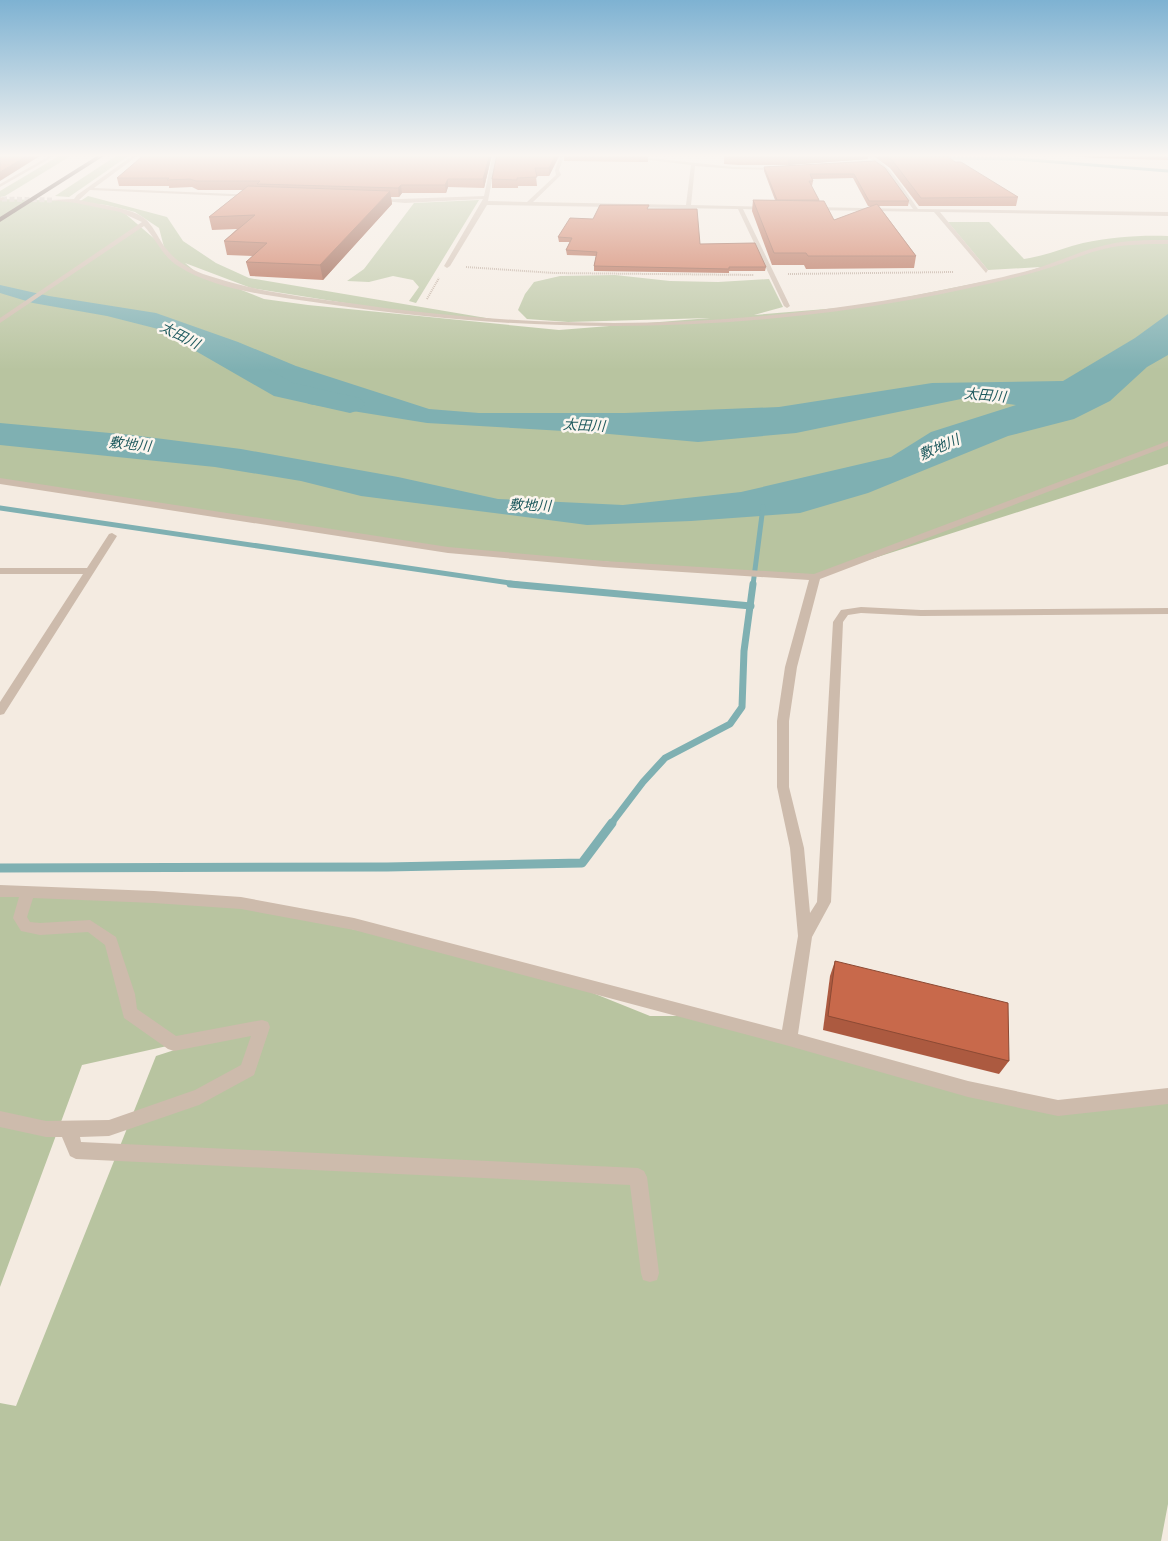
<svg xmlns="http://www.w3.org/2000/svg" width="1168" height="1541" viewBox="0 0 1168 1541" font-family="Roboto,'Noto Sans JP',sans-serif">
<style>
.green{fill:#b8c4a0}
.water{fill:#7fb0b2}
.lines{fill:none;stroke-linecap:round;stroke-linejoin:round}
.stream-far3{stroke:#7fb0b2;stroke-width:3}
.stream-far2{stroke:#7fb0b2;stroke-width:5}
.stream-far1{stroke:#7fb0b2;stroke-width:7}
.stream{stroke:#7fb0b2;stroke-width:9}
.river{fill:#7fb0b2;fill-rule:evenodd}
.minor-tunnel{stroke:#cfc6bd;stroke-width:5;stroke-dasharray:5 2.5;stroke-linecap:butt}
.path{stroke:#b9a596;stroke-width:2;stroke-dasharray:1 1;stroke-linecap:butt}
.minor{fill:#cdbbac;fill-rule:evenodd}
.highway{fill:#5c4a42;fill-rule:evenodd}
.wall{fill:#ac5a40;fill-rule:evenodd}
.shaded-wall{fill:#8c4a34}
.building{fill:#c8694b;stroke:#8c4a34}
.labels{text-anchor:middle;stroke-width:5;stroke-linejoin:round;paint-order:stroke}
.far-water-label{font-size:14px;font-style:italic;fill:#1f5a5e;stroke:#fbf5ee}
</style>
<rect width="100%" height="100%" fill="#f4ebe1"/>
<g class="green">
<path d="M62 154H74L5 196 0 197V191Z"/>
<path d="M119 154H131L69 197 55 196Z"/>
<path d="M88 196 167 217 183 241 216 263 249 278 504 321 414 314 251 288 185 263 196 272 264 299 308 305 559 330 710 318 568 322 527 319 518 310 525 294 534 282 560 276 615 275 670 281 718 282 769 279 783 307 754 315 862 306 1017 275 1041 267 988 270 948 222H989L1024 259C1045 256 1063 248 1083 243 1112 237 1139 235 1168 236V464L815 577 461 551 0 481V199L71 201 122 211 164 247 159 228 135 212 106 205 79 202Z"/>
<path d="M479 200 416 303 409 301 419 287 413 280 393 276 369 282 347 281 364 269 414 203Z"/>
<path d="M0 895 241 903 548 975 650 1016H700L1058 1108 1168 1090V1504L1161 1541H0V1403L16 1406 156 1056 230 1032 82 1065 0 1287Z"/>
</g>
<path class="water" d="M0 285 49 296 156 313 238 342 296 366 429 409 479 413H625L779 407 932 383 1063 381 1135 338 1168 314V355L1147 367 1110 401 1074 419 1008 436 868 493 800 513 691 521 587 525 361 496 301 481 215 467 0 445V423L132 435 241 449 398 477 498 499 623 505 741 492 891 457 931 432 1016 405 966 398 796 433 698 442 598 433 427 423 309 404 254 373 166 331 107 316 33 303 0 293Z"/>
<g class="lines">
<path class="stream-far3" d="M941 158 1017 159 1168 171"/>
<g class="stream-far2">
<path d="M0 508 523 585"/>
<path d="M753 585 763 507"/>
</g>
<g class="stream-far1">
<path d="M510 584 751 606"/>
<path d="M611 824 643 782 665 758 730 724 742 707 744 651 753 584"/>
</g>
<path class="stream" d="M0 868 387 867 582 863 612 823"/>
<path class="river" d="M196 332 205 334 293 383 360 398 365 404 360 410 350 413 274 396 187 346 183 340 187 334Z"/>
<path class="minor-tunnel" d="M2 199 53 200"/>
<g class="path">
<path d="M466 267 554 273 754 275"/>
<path d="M788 274 954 272"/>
<path d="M427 299 439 278"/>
</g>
<g class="minor">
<path d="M53 154H58L0 187V184Z"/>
<path d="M135 154H140L94 188 256 195 253 197 90 190 79 200C96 204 132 208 144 218 152 224 158 237 164 246 177 264 195 272 216 278 259 292 305 297 349 303 486 323 625 329 762 316 843 309 924 295 1003 277 1020 273 1036 269 1052 263 1070 257 1087 249 1106 245 1126 240 1147 240 1168 240V244C1147 244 1125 244 1104 249 1082 254 1061 265 1039 271 997 283 953 292 909 300 710 335 526 333 327 304 281 297 218 292 178 266 163 257 156 239 144 226L0 323V318L142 222 120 212 76 203 50 200 74 199 77 195Z"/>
<path d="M493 154H497L488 201 527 202 556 175 555 170 561 154H565L559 170 561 175 533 202 686 205 691 165 597 154 622 155 734 167 782 168 780 170 734 169 695 166 691 205 771 207 769 210 743 209 790 306 787 308 784 306 738 209 487 205 450 266 447 268 444 266 483 199 405 203 372 200 484 196Z"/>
<path d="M865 154C883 154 908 195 918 209L1168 212V216L940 212 988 270 986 273 934 212 810 210 812 207 913 209 885 171Z"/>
<path d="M0 197 4 198 5 199 0 201Z"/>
<path d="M1168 441V446L820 579 797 667 789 721V787L804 848 810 913 817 902 833 622 841 610 861 607 921 610 1168 608V614L921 616 861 613 848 615 843 622 831 902 812 937 798 1034 968 1081 1058 1100 1168 1088V1104L1058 1116 968 1097 789 1046 354 930 241 909 154 903 33 898 27 917 30 922 40 923 90 920 116 937 135 994 137 1009 176 1036 262 1020 268 1022 270 1027 254 1075 199 1105 109 1136 80 1137 81 1142 638 1168 644 1171 647 1177 659 1273 657 1280 650 1282 643 1280 641 1273 630 1185 76 1159 70 1156 62 1137H46L0 1127V1111L46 1121 109 1120 195 1090 241 1065 251 1036 174 1051 168 1049 124 1018 105 945 88 932 40 935 21 931 13 918 19 897H0V885L154 891 241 897 354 918 782 1030 798 936 790 848 777 787V721L785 667 809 580 604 567 448 553 0 484V478L448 547 604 561 814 574Z"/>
<path d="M112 533 117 536 4 714 0 715V702L83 574H0V568H87L109 534Z"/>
</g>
<path class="highway" d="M100 154H107L0 222V217Z"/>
</g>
<g class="wall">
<path d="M492 154 484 188 448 187 446 193H402L399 197H391L392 204 323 280 250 276 246 262 253 256 227 255 224 241 237 229 212 230 209 217 243 190H198L192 187 169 188V186H119L117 178Z"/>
<path d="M560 154 549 176H536L537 186H518V188H492V179Z"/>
<path d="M564 154H657L655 156 648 155V162H639L564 161Z"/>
<path d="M726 154H928L930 156 955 162 1018 197 1016 206H919L890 168 872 155 868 156V159L788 165H738L724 164V156Z"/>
<path d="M1052 154H1168V160L1095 158Z"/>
<path d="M875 161 909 201 908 206H879L916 256 914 268 806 269 804 265H772L752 211 753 200H775L764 171V167ZM853 178 868 206H873L834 220 819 200 811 186H812L813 181 812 179Z"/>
<path d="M649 209 700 244 766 267 765 271H729V273L594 271V266L596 256 567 255 566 250 570 242H559L558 237 593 219Z"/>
<path d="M835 961 1009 1061 999 1074 823 1030 830 976Z"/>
</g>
<g class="shaded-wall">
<path d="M30 154H43L0 181V172Z"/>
<path d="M490 154H492L484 188 483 179Z"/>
<path d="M556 154H560L549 176V168Z"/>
<path d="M648 154V162H639V155Z"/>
<path d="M830 154H872V155L868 156V159L788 165 789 157Z"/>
<path d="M448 179V187L446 193 445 185Z"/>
<path d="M401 185 402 193 399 197 398 188Z"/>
<path d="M390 191 392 204 323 280 320 265Z"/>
</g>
<g class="building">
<path d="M0 154H30L0 172Z"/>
<path d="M145 154H490L483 179H448L445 185H401L398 188 257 184 260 181H196L190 179 167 180 169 178H117Z"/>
<path d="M497 154H556L549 168H535L537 177 517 178V180L492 179Z"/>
<path d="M726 154H830L789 157H739L724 156Z"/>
<path d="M883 154H928L930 156H947L955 162H961L1018 197 921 198 892 160Z"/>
<path d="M1091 154H1168V157L1097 155Z"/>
<path d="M875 161 885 168 909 201H869L854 174H810L813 181H809L819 200H777L764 167Z"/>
<path d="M248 186 390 191 320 265 246 262 267 243 224 241 255 215 209 217Z"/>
<path d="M753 200 824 201 834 220 877 204 916 256H808L806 253H774Z"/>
<path d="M600 205H649L647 209H697L700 244 755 243 766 267H729V269L594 266 597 252 566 250 572 238 558 237 570 218 593 219Z"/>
<path d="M835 961 1008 1003 1009 1061 828 1016Z"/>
</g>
<linearGradient id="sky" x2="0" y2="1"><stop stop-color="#7eb2d2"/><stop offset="0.42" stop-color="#faf6f2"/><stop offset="1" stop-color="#faf6f2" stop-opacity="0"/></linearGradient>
<rect width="1168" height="370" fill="url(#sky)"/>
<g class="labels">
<g class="far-water-label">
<text transform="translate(180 335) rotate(27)" y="5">太田川</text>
<text transform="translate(985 395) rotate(5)" y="5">太田川</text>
<text transform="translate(584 425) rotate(3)" y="5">太田川</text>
<text transform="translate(130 444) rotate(6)" y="5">敷地川</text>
<text transform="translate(939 447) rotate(-24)" y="5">敷地川</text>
<text transform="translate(530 505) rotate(2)" y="5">敷地川</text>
</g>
</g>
</svg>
